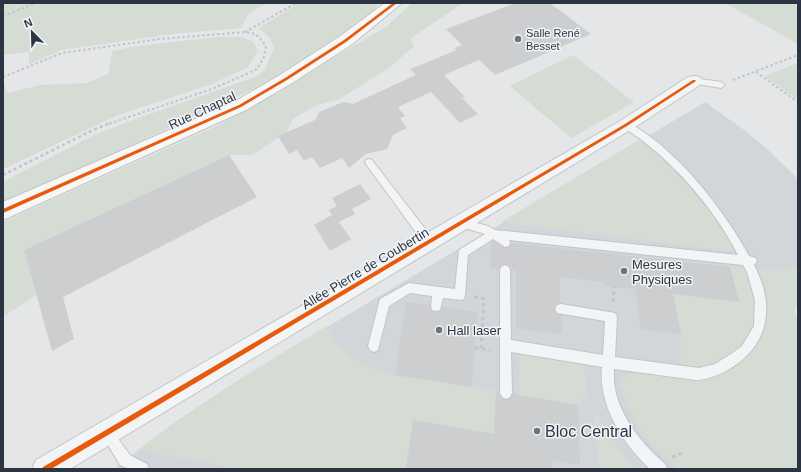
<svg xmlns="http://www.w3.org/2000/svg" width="801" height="472" viewBox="0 0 801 472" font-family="Arial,sans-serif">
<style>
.built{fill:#d2d6db}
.green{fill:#d5dcd4}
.building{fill:#ccced0}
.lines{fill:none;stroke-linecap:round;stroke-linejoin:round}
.lane-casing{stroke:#c2c4c6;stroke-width:2}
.street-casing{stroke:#c2c4c6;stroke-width:2}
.secondary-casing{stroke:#c2c4c6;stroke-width:2}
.path-far2{stroke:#c2c5c7;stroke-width:2;stroke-dasharray:2.5 2.5;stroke-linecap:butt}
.path-far1{stroke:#c2c5c7;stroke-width:2.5;stroke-dasharray:3 3;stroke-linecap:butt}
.path{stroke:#c2c5c7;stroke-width:3;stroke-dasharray:3.5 3.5;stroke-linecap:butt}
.lane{fill:#f3f4f5;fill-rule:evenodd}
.street{fill:#f3f4f5;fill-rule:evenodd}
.secondary{fill:#f7f7f7;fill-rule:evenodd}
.cycleway-casing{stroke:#f2f4f7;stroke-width:3}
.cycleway{fill:#e8590c;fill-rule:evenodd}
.poi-dot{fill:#6c737b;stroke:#f2f4f7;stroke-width:1.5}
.labels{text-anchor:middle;stroke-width:3;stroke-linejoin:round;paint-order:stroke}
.far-poi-label{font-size:11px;fill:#2b3541;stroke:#f2f4f7;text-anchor:start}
.street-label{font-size:13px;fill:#2b3541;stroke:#f2f4f7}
.poi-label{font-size:13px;fill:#2b3541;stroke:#f2f4f7;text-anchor:start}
.near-poi-label{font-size:16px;fill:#2b3541;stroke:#f2f4f7;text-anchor:start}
</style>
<rect width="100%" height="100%" fill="#e4e6e8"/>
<path class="built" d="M705 102 743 129 765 147 798 179V307H794L798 324V469H114L177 421 245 376Z"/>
<g class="green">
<path d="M3 3H267L248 14 241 28 173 34 61 50 29 64V52L3 55Z"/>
<path d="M299 3H378V6L369 15 305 62 256 88 3 204V182L94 135 130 121 255 77 265 70 274 48 271 39 259 28Z"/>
<path d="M412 3H463L410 39 414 46 389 68 338 100 317 105 293 119 286 133 252 155H229L24 250 36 295 3 317V222L219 125 386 27Z"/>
<path d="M725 3H793L798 6V44Z"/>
<path d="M216 37H242L253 42 258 51 248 67 212 84 118 115 3 169V81L8 93 40 85 87 83 108 74 112 51 131 47Z"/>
<path d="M573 55 634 102 571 138 510 86Z"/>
<path d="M798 63V100L765 76Z"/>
<path d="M639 140 663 159 686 184 727 232 737 252 501 222Z"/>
<path d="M730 267 772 271 798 268V307H794L798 324V469H678L642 435 624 398 620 379 629 373 679 376 681 334 673 294 739 301Z"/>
<path d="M327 326 337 344 361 364 395 375 496 391 492 463 465 458 467 429 413 420 406 469H238L138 450C198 404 262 365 327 326Z"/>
<path d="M520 354 584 363 587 394 578 405 519 395Z"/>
<path d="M594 412 634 469H599Z"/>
</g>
<g class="building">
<path d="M515 3H550L591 34 495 75 479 60 444 75 465 97 462 98 478 114 460 123 431 92 398 107 405 116 400 118 407 128 393 135 387 149 366 154 349 168 342 158 320 168 312 157 304 161 297 150 289 154 278 136 315 120 319 112 343 102 353 104 416 75 410 69 457 50 454 48 462 45 446 29Z"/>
<path d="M229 155 257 197 63 297 74 339 52 351 24 250Z"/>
<path d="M360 184 371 199 352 209 355 214 339 222 351 239 330 251 314 225 332 215 329 210 337 206 332 198Z"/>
<path d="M494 241 505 248 509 247 511 243 730 267 739 302 673 294 681 334 641 329 635 289 604 286V282L560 277V303L556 304 554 310 557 314 561 315 563 334 516 329V271L512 270 510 266 506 264 500 266 499 269 490 268 491 242Z"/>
<path d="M406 302 430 305 431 310 436 312 440 311 442 307 477 312 472 387 395 375Z"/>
<path d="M496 391 498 392 501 398 505 400 511 398 513 394 578 405 580 465 552 460V469H406L413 420 494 434Z"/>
</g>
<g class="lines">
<defs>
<g id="lane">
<path d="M694 78 721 82 725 85 721 88 691 83V79Z"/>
<path d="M626 122C632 124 637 128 642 131 683 158 726 213 749 256L756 258 757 261 754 265C775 304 770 344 731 368 721 374 708 380 696 380L614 369C611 407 638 440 665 464L667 469H650C623 444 598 405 602 367L511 352 512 393 510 397 506 399 502 397 500 393V270L501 267 505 265 509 267 510 270 511 340 603 355 605 321 557 313 555 309 557 305 561 304 615 313 617 317 615 357 699 368 715 364 731 354 742 346 754 326 755 300 747 272 743 265 509 240 510 243 509 246 505 247 493 239 468 255 465 295 464 299 460 300 443 298 440 310 436 311 432 310 431 306 432 296 410 293 389 306 378 350 374 352 370 350 368 346 380 299 409 283 455 289 459 250 485 234 458 226 456 223 458 220 461 219 488 226 495 230 738 255C717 214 684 174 648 145 640 138 631 133 623 127L622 125Z"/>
<path d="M369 159 372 160 433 239 434 242 433 245 429 246 425 245 366 164 365 162 366 160Z"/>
<path d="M107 427 111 429 130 455 147 464 149 469H129L120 465 101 433 103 429Z"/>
</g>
<path id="street" d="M694 76 700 77 702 81 700 85 632 129 70 469H32L36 460 620 121 688 77Z"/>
<path id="secondary" d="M385 3H402L351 45 292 83 246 110 3 220V202L234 102 280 75 339 37Z"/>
</defs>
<use href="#lane" class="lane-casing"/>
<use href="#street" class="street-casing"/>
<use href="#secondary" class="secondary-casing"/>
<g class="path-far2">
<path d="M3 16 36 3"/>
<path d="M245 32 296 3"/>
<path d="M756 72 798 102"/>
<path d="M3 77 62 53 160 39 245 32 256 34 266 46 264 57 257 69 249 73 212 89 108 124"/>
<path d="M733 80 798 55"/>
</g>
<path class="path-far1" d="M3 175 93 130 110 123"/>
<g class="path">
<path d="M474 297 484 299 481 349"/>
<path d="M613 302 614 287"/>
<path d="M475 348 490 350"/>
<path d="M672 457 683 453"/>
</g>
<use href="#lane" class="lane"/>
<use href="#street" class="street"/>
<use href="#secondary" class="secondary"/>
<defs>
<g id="cycleway">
<path d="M393 3H397L346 42 287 80 241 107 3 213V209L239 105 285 78 344 40Z"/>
<path d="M693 80H695L696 81 627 126 51 469H42L43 467 625 124Z"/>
</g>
</defs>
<use href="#cycleway" class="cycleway-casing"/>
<use href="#cycleway" class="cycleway"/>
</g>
<g class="poi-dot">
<circle cx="518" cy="39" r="4"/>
<circle cx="624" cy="271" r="4"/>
<circle cx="439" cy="330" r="4"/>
<circle cx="537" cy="431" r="4"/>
</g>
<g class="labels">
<g class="far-poi-label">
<text x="526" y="37">Salle René<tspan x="526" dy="13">Besset</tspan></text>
</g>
<g class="street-label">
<text transform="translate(202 110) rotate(-25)" y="5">Rue Chaptal</text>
<text transform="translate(365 268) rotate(-31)" y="5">Allée Pierre de Coubertin</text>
</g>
<g class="poi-label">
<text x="632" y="269">Mesures<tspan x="632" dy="15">Physiques</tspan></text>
<text x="447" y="335">Hall laser</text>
</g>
<g class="near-poi-label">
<text x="545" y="437">Bloc Central</text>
</g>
</g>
<rect width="801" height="472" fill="none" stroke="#2b3541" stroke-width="8"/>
<g transform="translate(32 32) rotate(337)" stroke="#f2f4f7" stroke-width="3" paint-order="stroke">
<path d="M0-3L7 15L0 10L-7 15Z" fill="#2b3541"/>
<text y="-6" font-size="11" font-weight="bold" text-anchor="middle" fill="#2b3541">N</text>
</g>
</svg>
